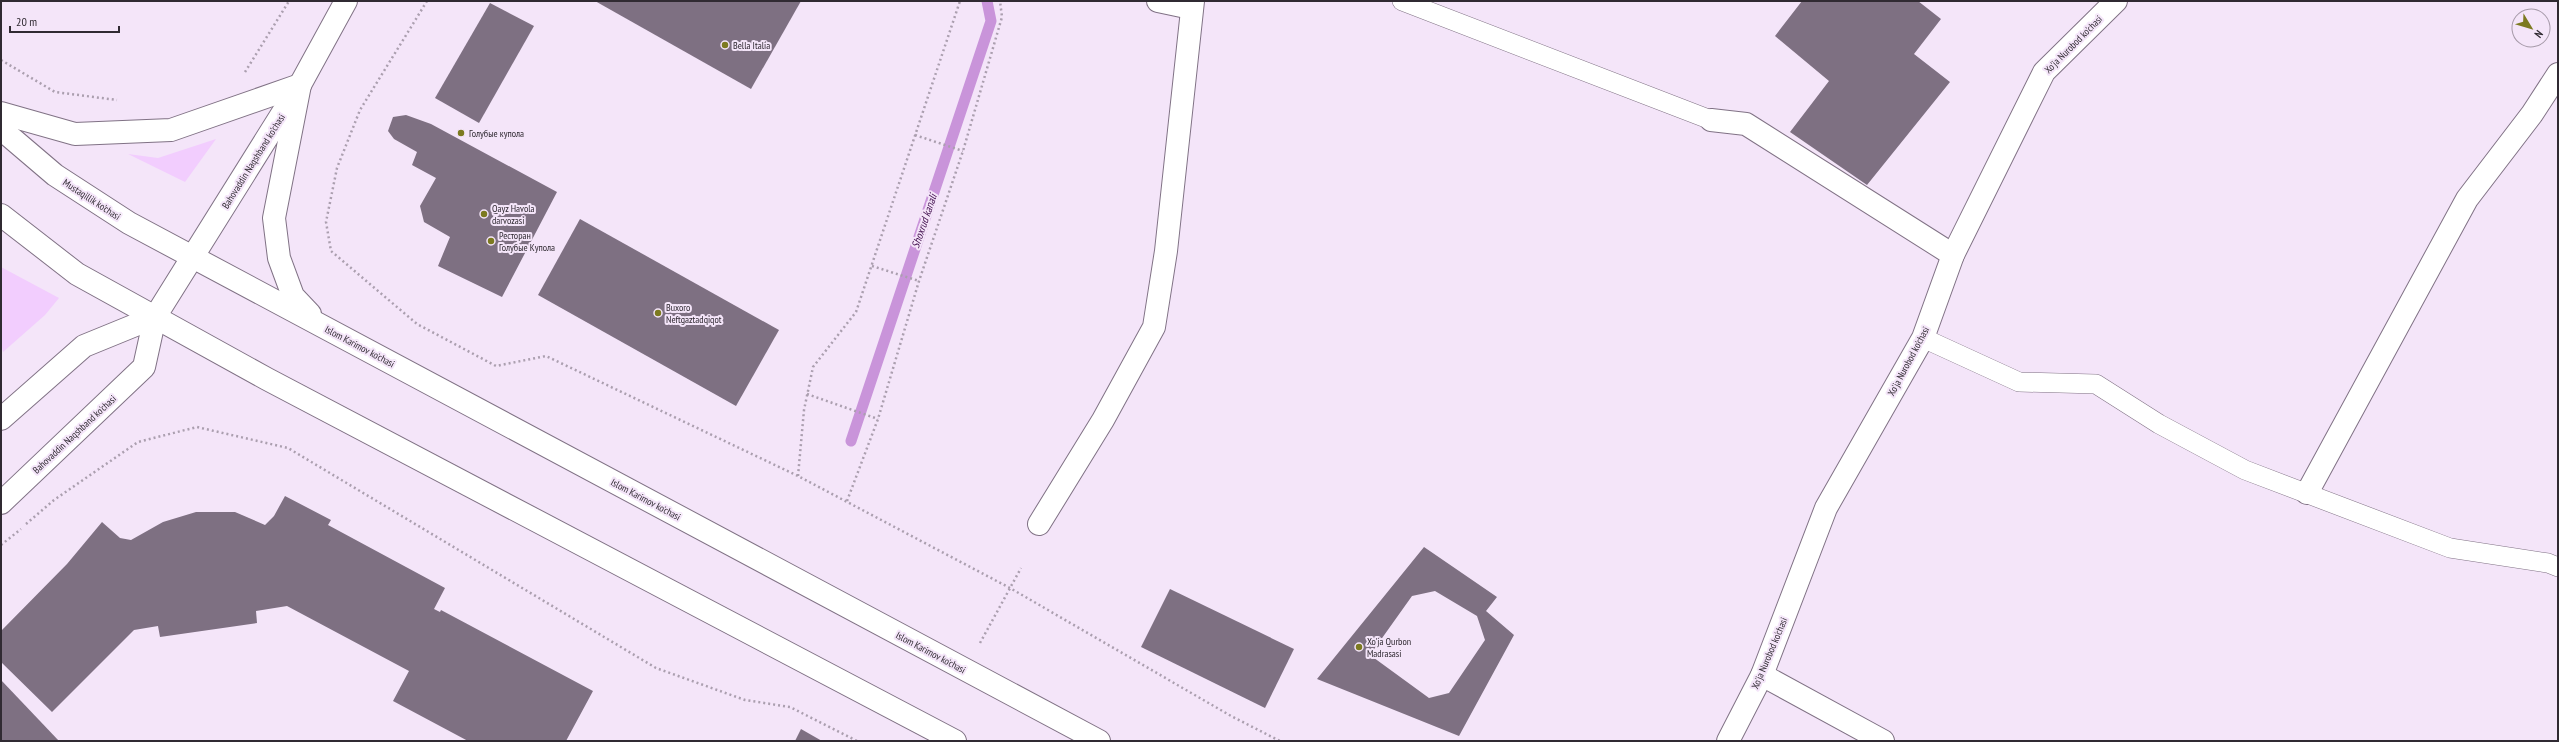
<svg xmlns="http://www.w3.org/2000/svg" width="2559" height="742" viewBox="0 0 2559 742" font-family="'PT Sans Narrow',sans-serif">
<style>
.green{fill:#f2cdfe}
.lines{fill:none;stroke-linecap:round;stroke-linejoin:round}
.stream{stroke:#c994da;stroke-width:11}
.building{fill:#7e7082;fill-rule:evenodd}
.lane-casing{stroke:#807285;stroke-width:20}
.street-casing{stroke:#807285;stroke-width:24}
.secondary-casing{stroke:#807285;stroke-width:24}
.primary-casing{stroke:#807285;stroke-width:24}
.path{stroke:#ab9faf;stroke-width:2.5;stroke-dasharray:2 3;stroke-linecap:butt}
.lane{stroke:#fff;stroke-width:19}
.street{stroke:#fff;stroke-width:22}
.secondary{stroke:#fff;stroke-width:22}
.primary{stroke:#fff;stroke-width:22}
.poi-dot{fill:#7c7a20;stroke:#f4e5f9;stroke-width:1.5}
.labels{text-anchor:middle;stroke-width:4;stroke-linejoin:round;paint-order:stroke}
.street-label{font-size:10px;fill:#302a32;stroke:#f4e5f9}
.poi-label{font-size:10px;fill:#302a32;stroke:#f4e5f9;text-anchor:start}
.water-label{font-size:11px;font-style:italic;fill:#400e4d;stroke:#f4e5f9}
</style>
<rect width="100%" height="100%" fill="#f4e5f9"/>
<g class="green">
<path d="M216 139 185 182 128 154 158 158Z"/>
<path d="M1 267 59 298 45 315 3 352 1 344Z"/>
</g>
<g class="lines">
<path class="stream" d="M851 441 991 21 987 1"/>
</g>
<g class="building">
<path d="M595 1H801L751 89Z"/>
<path d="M1802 1H1918L1941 19 1914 54 1950 82 1867 185 1790 132 1829 81 1775 36Z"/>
<path d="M490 3 534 26 479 123 435 98Z"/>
<path d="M406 115 431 124 557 192 502 297 438 266 450 237 424 222 420 206 436 178 412 165 417 152 394 139 388 131 393 117Z"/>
<path d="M580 219 779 330 736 406 538 295Z"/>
<path d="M285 496 331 520 328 525 445 588 434 609 440 612 441 610 593 691 566 741H468L393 701 409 671 287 606 256 611 257 623 160 637 158 626 134 630 52 712 1 662V631L67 564 102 522 120 538 131 540 163 522 196 512H235L265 525 274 516Z"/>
<path d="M1424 547 1497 597 1486 611 1514 635 1459 736 1317 679ZM1435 591 1477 616 1485 640 1449 693 1429 698 1370 655 1412 596Z"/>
<path d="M1170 589 1294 649 1265 708 1141 647Z"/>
<path d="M1 680 59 741H1Z"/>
<path d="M801 729 822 741H795Z"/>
</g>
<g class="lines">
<defs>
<g id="lane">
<path d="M1402 1 1711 120"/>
<path d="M1923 338 2019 382 2096 384 2159 424 2245 470 2450 548 2548 563 2558 567"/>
</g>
<g id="street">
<path d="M1158 1 1191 8"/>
<path d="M1711 120 1746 124 1953 255"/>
<path d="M2307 493 2467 199 2532 114 2558 74"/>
<path d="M1039 524 1103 420 1154 327 1166 251 1193 1"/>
<path d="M1762 675 1883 741"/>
<path d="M1728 741 1762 675 1826 508 1923 338 1953 255 2044 72 2116 1"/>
</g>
<g id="secondary">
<path d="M1 419 84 346 155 317"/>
<path d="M1 503 144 367 155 317 300 85 346 1"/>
</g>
<g id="primary">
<path d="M300 85 274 218 279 258 293 296 310 314"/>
<path d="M1 113 75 134 171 130 300 85"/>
<path d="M1 129 55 175 129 223 1099 741"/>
<path d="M1 215 77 274 267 379 955 741"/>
</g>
</defs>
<use href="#lane" class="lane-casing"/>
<use href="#street" class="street-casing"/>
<use href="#secondary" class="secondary-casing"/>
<use href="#primary" class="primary-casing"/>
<g class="path">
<path d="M427 1 360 110 337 168 326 222 331 251 417 324 496 366 546 356 798 476 1010 588 1231 716 1280 741"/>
<path d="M1 60 55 92 117 100"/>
<path d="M245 72 289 1"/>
<path d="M915 135 963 151"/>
<path d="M872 266 919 281"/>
<path d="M807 394 878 419"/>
<path d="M798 476 804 410 813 367 856 312 960 1"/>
<path d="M847 501 878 419 919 281 963 151 1002 17 1000 1"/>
<path d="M26 524 54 500 138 442 197 427 288 448 656 668 745 700 790 707 857 741"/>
<path d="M1 545 21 529"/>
<path d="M980 643 1021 568"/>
</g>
<use href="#lane" class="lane"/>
<use href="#street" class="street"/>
<use href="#secondary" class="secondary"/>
<use href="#primary" class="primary"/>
</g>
<g class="poi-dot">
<circle cx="725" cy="45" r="4"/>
<circle cx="461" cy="133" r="4"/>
<circle cx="484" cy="214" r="4"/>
<circle cx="491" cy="241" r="4"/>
<circle cx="658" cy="313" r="4"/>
<circle cx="1359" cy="647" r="4"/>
</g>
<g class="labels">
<g class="street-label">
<text transform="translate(2073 44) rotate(-45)" y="4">Xo'ja Nurobod ko'chasi</text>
<text transform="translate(253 161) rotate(-58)" y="4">Bahovaddin Naqshband ko'chasi</text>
<text transform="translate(92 199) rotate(33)" y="4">Mustaqillik ko'chasi</text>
<text transform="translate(360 346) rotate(28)" y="4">Islom Karimov ko'chasi</text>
<text transform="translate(1908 361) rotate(-62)" y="4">Xo'ja Nurobod ko'chasi</text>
<text transform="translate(74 434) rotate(-43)" y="4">Bahovaddin Naqshband ko'chasi</text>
<text transform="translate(646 499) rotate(28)" y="4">Islom Karimov ko'chasi</text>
<text transform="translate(931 652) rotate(28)" y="4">Islom Karimov ko'chasi</text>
<text transform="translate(1769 653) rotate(-67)" y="4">Xo'ja Nurobod ko'chasi</text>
</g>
<g class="poi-label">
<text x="733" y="49">Bella Italia</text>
<text x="469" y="137">Голубые купола</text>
<text x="492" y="212">Qayz Havola<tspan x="492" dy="12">darvozasi</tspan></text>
<text x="499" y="239">Ресторан<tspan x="499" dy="12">Голубые Купола</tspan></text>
<text x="666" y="311">Buxoro<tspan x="666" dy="12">Neftgaztadqiqot</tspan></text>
<text x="1367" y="645">Xo'ja Qurbon<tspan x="1367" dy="12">Madrasasi</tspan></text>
</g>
<g class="water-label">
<text transform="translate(924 221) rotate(-71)" y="4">Shoxrud kanali</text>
</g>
</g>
<rect width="2559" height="742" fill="none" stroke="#302a32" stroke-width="4"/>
<g transform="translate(2531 28) rotate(128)"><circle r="19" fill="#f4e5f9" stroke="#a69aa9"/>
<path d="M0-3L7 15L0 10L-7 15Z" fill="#7c7a20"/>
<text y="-6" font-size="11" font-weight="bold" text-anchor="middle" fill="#302a32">N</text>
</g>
<path d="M10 26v6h109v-6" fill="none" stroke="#302a32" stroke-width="2"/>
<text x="16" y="26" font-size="12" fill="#302a32" stroke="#f4e5f9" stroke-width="3" paint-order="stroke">20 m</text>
</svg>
